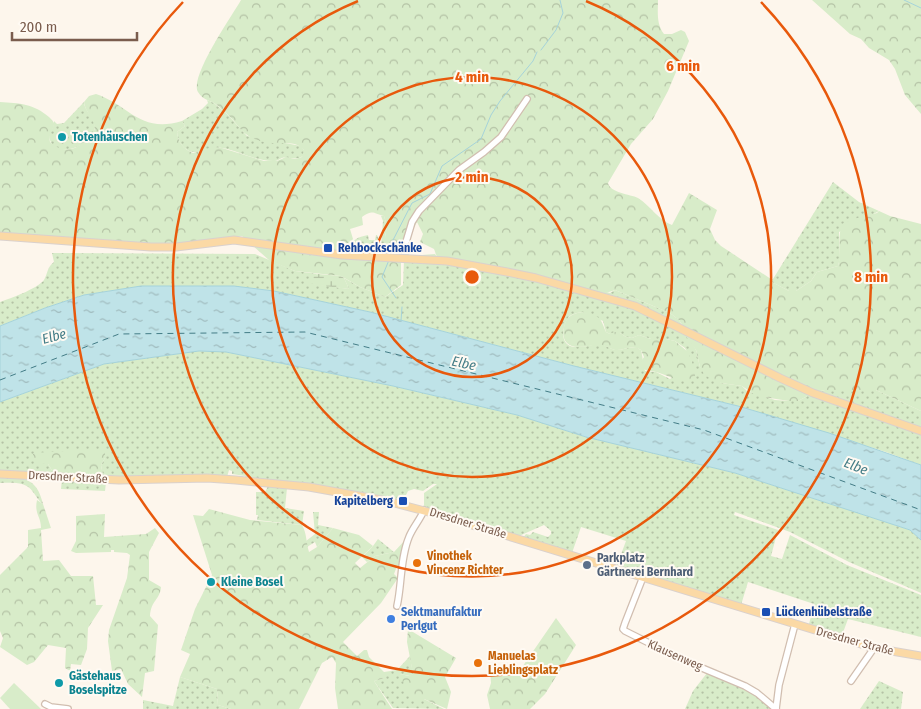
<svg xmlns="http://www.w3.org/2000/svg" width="921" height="709" viewBox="0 0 921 709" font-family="'Fira Sans Condensed',sans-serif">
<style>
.grass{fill:url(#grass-dots);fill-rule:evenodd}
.forest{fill:url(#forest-crowns)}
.wetland{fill:url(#wetland-marsh)}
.pitch{fill:#d8ecc9}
.water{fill:url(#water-ripples);stroke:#a5d3da}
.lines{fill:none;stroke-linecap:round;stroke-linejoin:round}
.stream{stroke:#a5d3da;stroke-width:1}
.ferry{stroke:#437c86;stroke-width:1;stroke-dasharray:6 5;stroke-linecap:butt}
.minor-casing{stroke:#d1beb0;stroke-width:8}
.major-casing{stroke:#dad1cd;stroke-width:9}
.minor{stroke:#fff;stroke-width:5.5}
.major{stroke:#fbd9a5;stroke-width:7}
.ring{fill:none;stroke:#e8590c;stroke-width:2.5}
.culture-dot{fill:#0f9aa8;stroke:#fffaf3;stroke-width:2}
.transit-dot{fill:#1a4fb4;stroke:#fffaf3;stroke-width:2}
.food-dot{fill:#e8710a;stroke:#fffaf3;stroke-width:2}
.service-dot{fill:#5c6f8a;stroke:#fffaf3;stroke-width:2}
.shop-dot{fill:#3f7fe0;stroke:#fffaf3;stroke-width:2}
.labels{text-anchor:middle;stroke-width:4;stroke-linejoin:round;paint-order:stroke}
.culture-label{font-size:12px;font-weight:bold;fill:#0d838f;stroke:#fffaf3;text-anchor:start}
.transit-label{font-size:12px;font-weight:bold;fill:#164399;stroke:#fffaf3;text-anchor:start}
.street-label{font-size:12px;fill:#7a5c4d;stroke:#fffaf3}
.food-label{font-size:12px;font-weight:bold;fill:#c56008;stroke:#fffaf3;text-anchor:start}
.service-label{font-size:12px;font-weight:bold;fill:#4e5e75;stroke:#fffaf3;text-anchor:start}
.shop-label{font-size:12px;font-weight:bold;fill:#366cbe;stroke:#fffaf3;text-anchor:start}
.water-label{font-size:14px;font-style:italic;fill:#437c86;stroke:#fffaf3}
.centre{fill:#e8590c;stroke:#fffaf3;stroke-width:2.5}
.ring-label{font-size:15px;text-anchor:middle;font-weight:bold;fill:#e8590c;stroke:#fffaf3;stroke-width:4;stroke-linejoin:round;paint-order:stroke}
</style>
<defs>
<pattern id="grass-dots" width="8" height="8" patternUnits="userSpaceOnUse" patternTransform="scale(1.25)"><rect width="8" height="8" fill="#d8ecc9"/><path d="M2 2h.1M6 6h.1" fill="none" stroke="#b4c2a5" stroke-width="1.8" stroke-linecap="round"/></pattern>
<pattern id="forest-crowns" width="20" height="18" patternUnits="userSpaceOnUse" patternTransform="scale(1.25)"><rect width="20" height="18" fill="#d8ecc9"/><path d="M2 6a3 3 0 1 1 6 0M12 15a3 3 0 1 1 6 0" fill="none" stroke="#b4c2a5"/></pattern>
<pattern id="wetland-marsh" width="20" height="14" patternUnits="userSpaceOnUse" patternTransform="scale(1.25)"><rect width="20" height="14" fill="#d8ecc9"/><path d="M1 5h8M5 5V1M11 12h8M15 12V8" fill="none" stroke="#b4c2a5"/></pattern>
<pattern id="water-ripples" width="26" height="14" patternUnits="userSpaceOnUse" patternTransform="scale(1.25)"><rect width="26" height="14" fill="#bfe3e8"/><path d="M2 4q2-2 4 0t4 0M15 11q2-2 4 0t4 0" fill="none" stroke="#a0bbbe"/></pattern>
</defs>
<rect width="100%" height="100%" fill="#fdf6ec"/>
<g class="grass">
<path d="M207 100 214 103 228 115 247 136 301 146 304 150V155C296 162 290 156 282 158 279 159 277 161 275 161 257 162 240 151 222 148 210 146 197 155 189 151 181 147 178 140 177 132L185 126 182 121 202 109 208 103Z"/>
<path d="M84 102C84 111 95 117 95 127 94 144 57 161 50 140 47 133 55 128 54 121L57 124 64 123Z"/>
<path d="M833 182 859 202 879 211 839 232 840 258 838 266 817 272 811 281 796 291H789L770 281 771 279H773Z"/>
<path d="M381 216H384L387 226 385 237 408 242 409 256 435 254 437 257 515 270 610 293 615 290 670 313 679 320 696 350 700 367 721 383 742 386 747 391 775 400 789 401H798L813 393 825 390H876L921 411V465L886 452 738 406 574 366 370 312 274 291 234 286H141L84 295 45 308 0 326V302C11 298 37 289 44 280 48 273 47 267 54 262L52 253 255 254 295 271 318 274 316 275 314 284 349 289 344 278 360 287 385 297 403 285 404 260 350 254 343 251C351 242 356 237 368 235L369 240H375L376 235H377L381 246 383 221ZM582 312 603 321 606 332 610 334 620 333 626 337 632 338 639 335 651 339H666L675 341 685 348 692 363 670 379 656 372 645 371 641 350C629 344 625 351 615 350 610 349 606 345 601 344 591 344 575 351 567 344 560 338 564 324 568 318 571 314 577 313 582 312Z"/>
<path d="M199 351 226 352 393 386 517 415 586 437 735 473 910 530 921 540V593L849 562 790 532 735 512 734 515 778 530 771 556 782 559 790 535 847 565 921 595V637L848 619 841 638 808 628 814 604 748 582 741 605 617 565 626 541 581 527 572 553 523 538 526 534 530 535 533 532 548 537 551 534V531L544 525 519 536 424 507V493L437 484H433L423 491 414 489 408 491 403 501 246 478 245 476 232 474V471L229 470 227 477 103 476 101 465 105 458 40 464H48L53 472 0 471V402L104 364Z"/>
<path d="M0 477C24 477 37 478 43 504 38 500 37 497 33 492 26 481 11 483 0 483Z"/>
<path d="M62 479 106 482 105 491 61 489Z"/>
<path d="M268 486 287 488 285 508 304 511 302 525 257 520 258 515H256V492H265Z"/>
<path d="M313 512H319L318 525 333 528 317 547 315 542 307 547 306 541 315 534Z"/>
<path d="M378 539 394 552 375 556 367 562 362 557 373 546Z"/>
<path d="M410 656 413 674 410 676 400 674 424 699 444 709 393 708 374 681 384 678V672L397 670Z"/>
<path d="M707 673 758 696 772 709H685L693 691Z"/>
<path d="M180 677 217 689 218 705 231 709H143V700L173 706Z"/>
<path d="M879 681 903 692 901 709H860Z"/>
</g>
<g class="forest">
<path d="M241 0H658C658 11 656 24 664 34H672L681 30 685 32 689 41 668 91 653 119 631 144 608 183C610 193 630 194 638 198 651 206 658 220 672 225L689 193 717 210 710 229 715 240 721 246 771 279 770 281 789 291H796L811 281 817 272 838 266C842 252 837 238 842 224L860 217 877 213 879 211 890 216 921 224V411L876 390H825L813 393 798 401H789L757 396 742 386 721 383 712 380 704 374 700 367 696 350 687 338 684 328 679 320 670 313 615 290 603 294 552 279 515 270 437 257 434 249 420 242 423 234 417 222 404 246 395 245 387 242 385 237 387 226 384 216C373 214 374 209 362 217L363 225 350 229 353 239 343 251 350 254 401 260V285L385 297 360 287 341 276 295 271 270 261 242 236 183 244 132 243 56 238 0 240V102C19 103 34 104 49 117 51 119 53 121 54 123 55 128 48 133 50 142 68 158 83 146 95 129 94 118 85 112 84 102L89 96 96 94C129 105 140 134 182 121L185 126 177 132C178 142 183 149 193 153L213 147 222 148 264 161H277L286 157 295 159 302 157 304 150C296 139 277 145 264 142 240 136 242 127 226 113 222 110 218 105 214 103 208 100 202 99 198 92 189 77 232 16 241 0Z"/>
<path d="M812 0H921V114L905 95 895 69 889 60 869 48 861 39 850 34Z"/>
<path d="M582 312C600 318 599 314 606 332L610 334 614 332 620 333 626 337 632 338 639 335 651 339H666L675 341 688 352 695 370V376C683 387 669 375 656 372 650 370 646 372 641 367V362L644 357 641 350C629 344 625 351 615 350 610 349 606 345 601 345 591 344 574 351 567 343 561 338 563 324 568 318 572 314 577 313 582 312Z"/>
<path d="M101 449 105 451V458L101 465 103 476 53 472 48 464H40L33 460V453Z"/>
<path d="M37 500 43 504 51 528 41 530 43 561 59 560 71 576H93L96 605H103L88 628 87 649 81 665 71 664 70 671 65 668 66 648 48 645 34 662 27 665 0 647 3 638 0 631V575L28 547V530L41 528C41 516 34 514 37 500Z"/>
<path d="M209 509 250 520 302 525C307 534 306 542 309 552L317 547 333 528 359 535 373 546 355 563 360 568 375 556 394 552 406 539 402 566H397L394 574 398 578 381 603 343 642 357 656 364 650H367L369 657 384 672 385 678 374 681 392 709H338L335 688 336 663 332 657 322 663 299 709H231L218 705 217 689 180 677 190 654 181 650 195 609 212 575 193 515 203 516Z"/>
<path d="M105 514 104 537 146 534 155 528 159 533 149 552V580L161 587C160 600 151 600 150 616L158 625 154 671 145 673 142 697 128 684 121 669 112 671 108 641 109 630 127 578 130 555 127 553 114 552V550H111V552L76 553 71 551 76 541V516Z"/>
<path d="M556 618 576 645 545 694 530 709H490L487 695 491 683 490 670 516 676Z"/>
<path d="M408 629 456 658 445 677 451 692 447 709 424 699H410L400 674 409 676 413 674 407 642Z"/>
</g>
<path class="wetland" d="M318 274 341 276 344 278 349 289 316 285 310 283 311 278Z"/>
<path class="pitch" d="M14 683 41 709H10L0 698Z"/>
<path class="water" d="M141 286H234L274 291 370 312 574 366 738 406 829 433 921 465V540L910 530 735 473 586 437 517 415 393 386 226 352 199 351 104 364 0 402V326L45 308 84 295Z"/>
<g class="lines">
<g class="stream">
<path d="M904 0 921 8"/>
<path d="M541 50 556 30 563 13 560 0"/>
<path d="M389 256 391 244 412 203 430 194 442 166 481 139 491 115 500 101 533 61 537 52"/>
<path d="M389 260 382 277 396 298"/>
<path d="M401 321 402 307"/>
</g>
<path class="ferry" d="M0 380 119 334 305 332 704 430 921 510"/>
<defs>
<g id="minor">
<path d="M406 242 412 222 419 211 459 170 484 152 501 137 527 99"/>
<path d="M643 577 625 623 623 629 625 631 683 660 745 686 757 693 776 709"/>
<path d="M397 606C402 584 400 559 409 537 413 527 420 520 424 510"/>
<path d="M851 681 874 648"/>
<path d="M45 704 51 707 68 709"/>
<path d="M776 709 779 685 795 624"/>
</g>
<g id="major">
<path d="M0 236 151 247H176L234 240 342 255 447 261 507 272 536 278 635 306 780 378 813 393 921 431"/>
<path d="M0 474 119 480 207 478 236 480 309 487 387 501 436 514 874 648 921 656"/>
</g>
</defs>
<use href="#minor" class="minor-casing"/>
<use href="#major" class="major-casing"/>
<use href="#minor" class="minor"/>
<use href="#major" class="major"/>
</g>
<g class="ring">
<circle cx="472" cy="277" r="100"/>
<circle cx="472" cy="277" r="200"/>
<path d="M586 1A299 299 0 1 1 358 1"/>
<path d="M761 2A399 399 0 1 1 183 2"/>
</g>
<g class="culture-dot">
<circle cx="62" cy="137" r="5"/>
<circle cx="211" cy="582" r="5"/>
<circle cx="59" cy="683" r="5"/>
</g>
<g class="transit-dot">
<rect x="323" y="243" width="10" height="10" rx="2.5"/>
<rect x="398" y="496" width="10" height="10" rx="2.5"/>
<rect x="761" y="607" width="10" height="10" rx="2.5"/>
</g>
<g class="food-dot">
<circle cx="417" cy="563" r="5"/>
<circle cx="478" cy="663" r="5"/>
</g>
<circle class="service-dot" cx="587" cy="565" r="5"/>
<circle class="shop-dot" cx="391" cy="619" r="5"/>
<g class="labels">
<g class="culture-label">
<text x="72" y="141">Totenhäuschen</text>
<text x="221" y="586">Kleine Bosel</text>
<text x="69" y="680">Gästehaus<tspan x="69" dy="14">Boselspitze</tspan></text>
</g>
<g class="transit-label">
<text x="338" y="252">Rehbockschänke</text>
<text x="393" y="505" text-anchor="end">Kapitelberg</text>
<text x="776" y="616">Lückenhübelstraße</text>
</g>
<g class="street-label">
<text transform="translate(68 477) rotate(3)" y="4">Dresdner Straße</text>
<text transform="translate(468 523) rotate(17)" y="4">Dresdner Straße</text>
<text transform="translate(855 641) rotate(15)" y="4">Dresdner Straße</text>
<text transform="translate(675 655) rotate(24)" y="4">Klausenweg</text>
</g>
<g class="food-label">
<text x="427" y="560">Vinothek<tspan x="427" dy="14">Vincenz Richter</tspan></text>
<text x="488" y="660">Manuelas<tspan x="488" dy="14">Lieblingsplatz</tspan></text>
</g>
<g class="service-label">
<text x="597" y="562">Parkplatz<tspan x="597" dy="14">Gärtnerei Bernhard</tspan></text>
</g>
<g class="shop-label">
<text x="401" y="616">Sektmanufaktur<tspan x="401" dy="14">Perlgut</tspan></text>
</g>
<g class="water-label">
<text transform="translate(54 336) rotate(-15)" y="5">Elbe</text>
<text transform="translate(464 363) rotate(13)" y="5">Elbe</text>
<text transform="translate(856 466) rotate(21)" y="5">Elbe</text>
</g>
</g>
<circle cx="472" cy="277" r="8" class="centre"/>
<g class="ring-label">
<text x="683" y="71">6 min</text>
<text x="472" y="82">4 min</text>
<text x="472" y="182">2 min</text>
<text x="871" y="282">8 min</text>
</g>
<path d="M12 32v8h125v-8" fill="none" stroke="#7a5c4d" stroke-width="2.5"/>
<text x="20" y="32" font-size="15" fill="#7a5c4d" stroke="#fffaf3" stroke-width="4" paint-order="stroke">200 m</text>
</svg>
